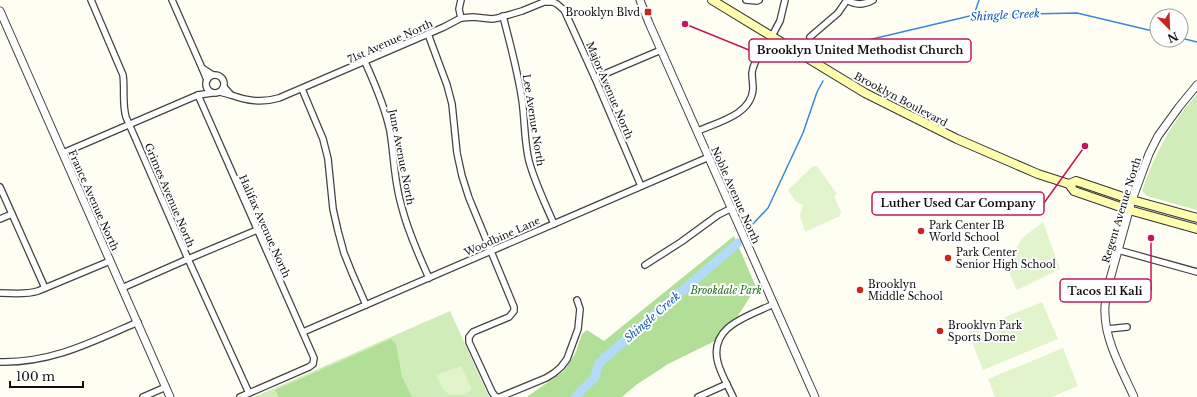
<svg xmlns="http://www.w3.org/2000/svg" width="1197" height="397" viewBox="0 0 1197 397" font-family="'Libre Baskerville',serif">
<style>
.green{fill:#d0edb9}
.forest{fill:#b1df97}
.pitch{fill:#e2f4cc}
.lines{fill:none;stroke-linecap:round;stroke-linejoin:round}
.stream{stroke:#3689d6;stroke-width:1.5}
.river{stroke:#b4dafa;stroke-width:9}
.minor-casing{stroke:#434343;stroke-width:8}
.tertiary-casing{stroke:#434343;stroke-width:9}
.secondary-casing{stroke:#323232;stroke-width:10}
.minor{stroke:#fff;stroke-width:5.5}
.tertiary{stroke:#fff;stroke-width:7}
.secondary{stroke:#fffdae;stroke-width:8}
.poi-dot{fill:#cb241d;stroke:#fff;stroke-width:1.5}
.labels{text-anchor:middle;stroke-width:4;stroke-linejoin:round;paint-order:stroke}
.poi-label{font-size:10px;fill:#101010;stroke:#fff;text-anchor:start}
.street-label{font-size:10px;fill:#101010;stroke:#fff}
.park-label{font-size:10px;font-style:italic;fill:#256e1b;stroke:#fff}
.water-label{font-size:11px;font-style:italic;fill:#0f5aac;stroke:#fff}
.leader{fill:none;stroke:#c2185b;stroke-width:1.5}
.callout-dot{fill:#c2185b;stroke:#fff;stroke-width:1.5}
.callout{fill:#fff;stroke:#c2185b;stroke-width:1.5}
.callout-label{font-size:11px;text-anchor:middle;font-weight:bold;fill:#101010}
</style>
<rect width="100%" height="100%" fill="#fffef3"/>
<g class="green">
<path d="M1197 94V210L1147 196 1142 191C1154 155 1172 122 1197 94Z"/>
<path d="M450 311 489 397H254Z"/>
</g>
<g class="forest">
<path d="M734 236 756 287 736 319 723 328 717 340 668 364 636 385 622 397H528V396L564 371 575 354 582 334 587 330 604 341Z"/>
<path d="M391 339 396 344 402 377 412 397H279L275 390Z"/>
</g>
<g class="pitch">
<path d="M813 166H817L837 194 834 196 841 212 840 216 805 232 800 216 803 205 796 202 788 190Z"/>
<path d="M1043 222 1060 269 1017 290 1008 271 1013 254 1022 238Z"/>
<path d="M1042 302 1058 339 983 370 968 332Z"/>
<path d="M1063 348 1078 386 1052 397H995L988 379Z"/>
<path d="M461 366 472 390 461 395H450L443 390 436 375Z"/>
</g>
<g class="lines">
<g class="stream">
<path d="M974 15 979 0"/>
<path d="M1181 38 1197 42"/>
<path d="M836 61 849 51 868 40 974 15 1077 13 1157 32"/>
<path d="M749 228 768 208 803 133 817 92 823 81"/>
</g>
<path class="river" d="M575 397 595 377 599 363 669 302 738 243"/>
<defs>
<g id="minor">
<path d="M91 0 123 75C125 90 122 103 126 117L188 259 249 393"/>
<path d="M172 0 202 68"/>
<path d="M746 0 757 1 759 0"/>
<path d="M847 0C856 6 864 5 873 0"/>
<path d="M503 16C510 44 518 72 522 100 525 120 524 141 529 161 535 183 545 203 554 224"/>
<path d="M461 18 459 9 461 0"/>
<path d="M428 34 447 85 452 104 457 153 462 176 469 198 514 307V311L509 317 473 332 469 337V342L492 392 495 396 497 397"/>
<path d="M772 36 780 21 785 0"/>
<path d="M810 37 838 13 847 0"/>
<path d="M365 62C375 84 385 107 390 131 394 155 394 180 401 204 407 229 418 254 429 278"/>
<circle cx="215" cy="84" r="9"/>
<path d="M595 78 661 50"/>
<path d="M207 80 202 68 213 75"/>
<path d="M302 89 323 139 328 159 333 209 338 231 344 253 352 273 366 305"/>
<path d="M220 92 231 95 224 87"/>
<path d="M198 95 314 358 313 364 309 367 240 397"/>
<path d="M231 95C248 101 262 103 279 98L444 27 461 18 473 17 492 19 498 18 522 11 544 2H553L557 4 564 10 566 14 595 78 641 186"/>
<path d="M698 131C718 122 751 115 753 89 753 83 752 78 752 73 753 64 758 56 763 48"/>
<path d="M63 153 198 95 212 93"/>
<path d="M0 187 45 288"/>
<path d="M0 219 12 214"/>
<path d="M1118 250 1197 272"/>
<path d="M645 265 681 242 718 215 732 208"/>
<path d="M122 288 188 259 257 230"/>
<path d="M0 293C13 293 25 295 38 291L110 261"/>
<path d="M1107 329 1127 327"/>
<path d="M303 332 709 157"/>
<path d="M0 362C52 363 92 342 138 322"/>
<path d="M143 397 166 387"/>
<path d="M500 397 546 378 554 373 561 367 567 359 578 329 580 309 577 300"/>
<path d="M698 397 727 384"/>
<path d="M733 397C728 386 721 374 718 363 708 326 749 316 774 304"/>
</g>
<g id="tertiary">
<path d="M640 0 641 3 649 23 815 397"/>
<path d="M0 11 170 397"/>
<path d="M1134 397C1123 372 1105 341 1105 313 1104 303 1107 293 1109 283L1132 200 1149 154 1158 136 1179 107 1197 85"/>
</g>
<g id="secondary">
<path d="M712 0 865 93 957 139 1038 174 1069 184 1074 191 1129 210 1197 229"/>
<path d="M1069 184 1076 181 1132 200 1197 218"/>
</g>
</defs>
<use href="#minor" class="minor-casing"/>
<use href="#tertiary" class="tertiary-casing"/>
<use href="#secondary" class="secondary-casing"/>
<use href="#minor" class="minor"/>
<use href="#tertiary" class="tertiary"/>
<use href="#secondary" class="secondary"/>
</g>
<g class="poi-dot">
<rect x="644" y="8" width="8" height="8" rx="2"/>
<circle cx="921" cy="231" r="4"/>
<circle cx="948" cy="258" r="4"/>
<circle cx="860" cy="290" r="4"/>
<circle cx="940" cy="331" r="4"/>
</g>
<g class="labels">
<g class="poi-label">
<text x="640" y="16" text-anchor="end">Brooklyn Blvd</text>
<text x="929" y="229">Park Center IB<tspan x="929" dy="12">World School</tspan></text>
<text x="956" y="256">Park Center<tspan x="956" dy="12">Senior High School</tspan></text>
<text x="868" y="288">Brooklyn<tspan x="868" dy="12">Middle School</tspan></text>
<text x="948" y="329">Brooklyn Park<tspan x="948" dy="12">Sports Dome</tspan></text>
</g>
<g class="street-label">
<text transform="translate(390 41) rotate(-24)" y="4">71st Avenue North</text>
<text transform="translate(610 90) rotate(67)" y="4">Major Avenue North</text>
<text transform="translate(901 99) rotate(28)" y="4">Brooklyn Boulevard</text>
<text transform="translate(534 120) rotate(81)" y="4">Lee Avenue North</text>
<text transform="translate(402 157) rotate(79)" y="4">June Avenue North</text>
<text transform="translate(170 195) rotate(67)" y="4">Grimes Avenue North</text>
<text transform="translate(736 195) rotate(66)" y="4">Noble Avenue North</text>
<text transform="translate(94 200) rotate(66)" y="4">France Avenue North</text>
<text transform="translate(1121 210) rotate(-73)" y="4">Regent Avenue North</text>
<text transform="translate(265 226) rotate(66)" y="4">Halifax Avenue North</text>
<text transform="translate(502 236) rotate(-24)" y="4">Woodbine Lane</text>
</g>
<g class="park-label">
<text x="726" y="294">Brookdale Park</text>
</g>
<g class="water-label">
<text transform="translate(1005 15) rotate(-3)" y="4">Shingle Creek</text>
<text transform="translate(652 317) rotate(-41)" y="4">Shingle Creek</text>
</g>
</g>
<path class="leader" d="M685 24L749 50M1085 146L1044 203M1151 238L1151 291"/>
<g class="callout-dot">
<circle cx="685" cy="24" r="4"/>
<circle cx="1085" cy="146" r="4"/>
<circle cx="1151" cy="238" r="4"/>
</g>
<g class="callout">
<rect x="749" y="39" width="222" height="23" rx="4"/>
<rect x="872" y="192" width="172" height="23" rx="4"/>
<rect x="1060" y="279" width="91" height="23" rx="4"/>
</g>
<g class="callout-label">
<text x="860" y="54">Brooklyn United Methodist Church</text>
<text x="958" y="207">Luther Used Car Company</text>
<text x="1105" y="295">Tacos El Kali</text>
</g>
<g transform="translate(1169 28) rotate(157)"><circle r="19" fill="#ffffff" stroke="#9f9f9f"/>
<path d="M0-3L7 15L0 10L-7 15Z" fill="#cb241d"/>
<text y="-6" font-size="11" font-weight="bold" text-anchor="middle" fill="#101010">N</text>
</g>
<path d="M10 381v6h73v-6" fill="none" stroke="#101010" stroke-width="2"/>
<text x="16" y="381" font-size="12" fill="#101010" stroke="#ffffff" stroke-width="3" paint-order="stroke">100 m</text>
</svg>
